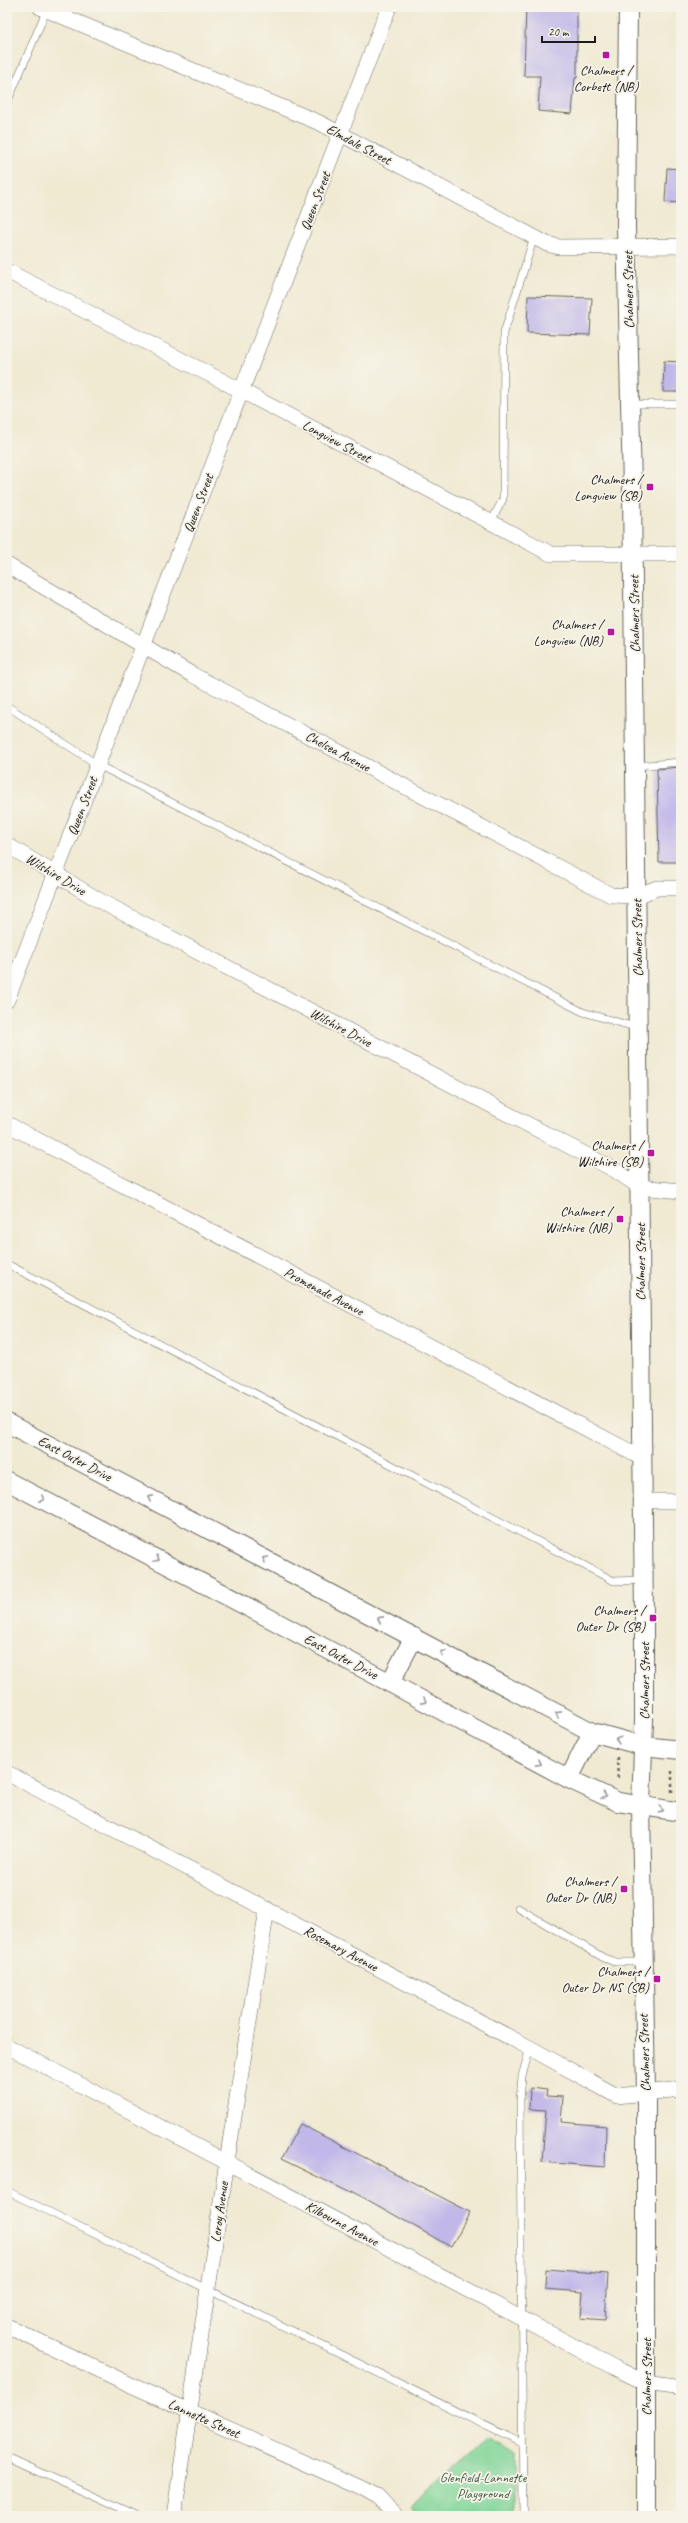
<svg xmlns="http://www.w3.org/2000/svg" width="688" height="2523" viewBox="0 0 688 2523" font-family="Caveat,sans-serif">
<style>
.green{fill:#7fd497;stroke:#4e785a}
.building{fill:#c1b8e9}
.lines{fill:none;stroke-linecap:round;stroke-linejoin:round}
.service-casing{stroke:#66645c;stroke-width:8}
.minor-casing{stroke:#66645c;stroke-width:16}
.tertiary-casing{stroke:#66645c;stroke-width:20}
.path{stroke:#66645c;stroke-width:2.5;stroke-dasharray:3 3;stroke-linecap:butt}
.service{stroke:#fff;stroke-width:7}
.minor{stroke:#fff;stroke-width:15}
.tertiary{stroke:#fff;stroke-width:18}
.oneway{stroke:#999}
.poi-dot{fill:#b5179e;stroke:#f7f3e8;stroke-width:1.5}
.labels{text-anchor:middle;stroke-width:3.5;stroke-linejoin:round;paint-order:stroke}
.poi-label{font-size:14px;fill:#1c1c1c;stroke:#f7f3e8;text-anchor:end}
.street-label{font-size:14px;fill:#1c1c1c;stroke:#f7f3e8}
.park-label{font-size:14px;fill:#3f5c47;stroke:#f7f3e8}
</style>
<rect width="100%" height="100%" fill="#f7f3e8"/>
<filter id="ink" filterUnits="userSpaceOnUse"><feTurbulence type="fractalNoise" baseFrequency=".025" numOctaves="2"/><feDisplacementMap in="SourceGraphic" scale="8" xChannelSelector="R" yChannelSelector="G"/><feConvolveMatrix kernelMatrix="1 2 1 2 8 2 1 2 1" color-interpolation-filters="sRGB"/></filter>
<filter id="wash" filterUnits="userSpaceOnUse"><feTurbulence type="fractalNoise" baseFrequency=".012" numOctaves="4" result="noise"/><feDisplacementMap in="SourceGraphic" scale="16" xChannelSelector="R" yChannelSelector="G"/><feGaussianBlur stdDeviation="0.9" result="paint"/><feColorMatrix in="noise" values="0 0 0 0 0 0 0 0 0 0 0 0 0 0 0 0 0 1.4 0 .05"/><feComposite in="paint" operator="in"/></filter>
<g filter="url(#wash)">
<rect width="100%" height="100%" fill="#f0ead3"/>
<path class="green" d="M489 2439 514 2454V2516H415L410 2507Z"/>
<g id="blocks">
<g class="building">
<path d="M526 7H577V78H575L572 114 538 111 540 76H524Z"/>
<path d="M667 168 681 169V203L665 202Z"/>
<path d="M528 296 592 298 590 335 527 333Z"/>
<path d="M664 361 681 362V392H663Z"/>
<path d="M681 767V862H659L657 769Z"/>
<path d="M530 2088 547 2090 546 2096 563 2097 561 2122 606 2126 605 2167 542 2162 546 2110 529 2109Z"/>
<path d="M300 2124 470 2212 451 2247 352 2191 351 2193 281 2159Z"/>
<path d="M546 2269 608 2274 605 2320 581 2318 583 2292 545 2289Z"/>
</g>
</g>
</g>
<g filter="url(#ink)">
<use href="#blocks" fill-opacity="0" stroke="#66645c" stroke-width="1"/>
<g class="lines">
<defs>
<g id="service">
<path d="M7 103 47 9"/>
<path d="M631 404H681"/>
<path d="M491 522 503 499 504 333 534 237"/>
<path d="M7 706 98 765 583 1012 638 1028"/>
<path d="M635 766 681 762"/>
<path d="M7 1264 614 1581 643 1580"/>
<path d="M518 1908 604 1958 615 1962H642"/>
<path d="M7 2191 523 2444"/>
<path d="M7 2457 136 2516"/>
<path d="M523 2516 520 2100 522 2076 530 2048"/>
</g>
<g id="minor">
<path d="M40 7 320 123 547 244 559 247 681 246"/>
<path d="M7 271 242 391 551 554H681"/>
<path d="M7 565 191 674 611 895 637 896 657 888H681"/>
<path d="M7 845 102 902 615 1170 640 1187 681 1191"/>
<path d="M7 1000 389 7"/>
<path d="M7 1124 642 1458"/>
<path d="M642 1501H681"/>
<path d="M7 1773 530 2048 617 2096 681 2089"/>
<path d="M7 2046 615 2368 646 2383 681 2388"/>
<path d="M7 2326 133 2386 361 2488 377 2497 395 2516"/>
<path d="M174 2516 227 2161 267 1909"/>
</g>
<g id="tertiary">
<path d="M628 7 626 226 632 488 644 1617V1720L641 1806 646 2093V2516"/>
<path d="M7 1423 592 1732 643 1746 681 1750"/>
<path d="M7 1481 269 1618 569 1779 618 1802 681 1812"/>
<path d="M390 1683 414 1637"/>
<path d="M569 1779 592 1732"/>
</g>
</defs>
<use href="#service" class="service-casing"/>
<use href="#minor" class="minor-casing"/>
<use href="#tertiary" class="tertiary-casing"/>
<g class="path">
<path d="M617 1757 618 1781"/>
<path d="M672 1792V1771"/>
</g>
<use href="#service" class="service"/>
<use href="#minor" class="minor"/>
<use href="#tertiary" class="tertiary"/>
</g>
<defs><path id="oneway-chevron" d="M-2-3.5L2.5 0L-2 3.5" fill="none" stroke-width="1.6" stroke-linecap="round" stroke-linejoin="round"/></defs>
<g class="oneway">
<use href="#oneway-chevron" transform="translate(150 1498) rotate(-152)"/>
<use href="#oneway-chevron" transform="translate(42 1499) rotate(27)"/>
<use href="#oneway-chevron" transform="translate(157 1559) rotate(27)"/>
<use href="#oneway-chevron" transform="translate(265 1559) rotate(-152)"/>
<use href="#oneway-chevron" transform="translate(380 1619) rotate(-152)"/>
<use href="#oneway-chevron" transform="translate(443 1653) rotate(-152)"/>
<use href="#oneway-chevron" transform="translate(424 1701) rotate(28)"/>
<use href="#oneway-chevron" transform="translate(558 1714) rotate(-152)"/>
<use href="#oneway-chevron" transform="translate(618 1740) rotate(-165)"/>
<use href="#oneway-chevron" transform="translate(539 1763) rotate(28)"/>
<use href="#oneway-chevron" transform="translate(604 1796) rotate(23)"/>
<use href="#oneway-chevron" transform="translate(661 1810) rotate(10)"/>
</g>
</g>
<g class="poi-dot">
<rect x="602" y="51" width="8" height="8" rx="2"/>
<rect x="646" y="483" width="8" height="8" rx="2"/>
<rect x="607" y="628" width="8" height="8" rx="2"/>
<rect x="647" y="1149" width="8" height="8" rx="2"/>
<rect x="616" y="1215" width="8" height="8" rx="2"/>
<rect x="649" y="1614" width="8" height="8" rx="2"/>
<rect x="620" y="1885" width="8" height="8" rx="2"/>
<rect x="653" y="1975" width="8" height="8" rx="2"/>
</g>
<g class="labels">
<g class="poi-label">
<text x="606" y="75" text-anchor="middle">Chalmers /<tspan x="606" dy="16">Corbett (NB)</tspan></text>
<text x="642" y="484">Chalmers /<tspan x="642" dy="16">Longview (SB)</tspan></text>
<text x="603" y="629">Chalmers /<tspan x="603" dy="16">Longview (NB)</tspan></text>
<text x="643" y="1150">Chalmers /<tspan x="643" dy="16">Wilshire (SB)</tspan></text>
<text x="612" y="1216">Chalmers /<tspan x="612" dy="16">Wilshire (NB)</tspan></text>
<text x="645" y="1615">Chalmers /<tspan x="645" dy="16">Outer Dr (SB)</tspan></text>
<text x="616" y="1886">Chalmers /<tspan x="616" dy="16">Outer Dr (NB)</tspan></text>
<text x="649" y="1976">Chalmers /<tspan x="649" dy="16">Outer Dr NS (SB)</tspan></text>
</g>
<g class="street-label">
<text transform="translate(359 144) rotate(28)" y="5">Elmdale Street</text>
<text transform="translate(315 201) rotate(-69)" y="5">Queen Street</text>
<text transform="translate(628 290) rotate(-91)" y="5">Chalmers Street</text>
<text transform="translate(337 441) rotate(28)" y="5">Longview Street</text>
<text transform="translate(198 503) rotate(-69)" y="5">Queen Street</text>
<text transform="translate(634 614) rotate(-91)" y="5">Chalmers Street</text>
<text transform="translate(338 751) rotate(28)" y="5">Chelsea Avenue</text>
<text transform="translate(82 806) rotate(-69)" y="5">Queen Street</text>
<text transform="translate(56 874) rotate(31)" y="5">Wilshire Drive</text>
<text transform="translate(637 938) rotate(-91)" y="5">Chalmers Street</text>
<text transform="translate(341 1027) rotate(28)" y="5">Wilshire Drive</text>
<text transform="translate(640 1262) rotate(-90)" y="5">Chalmers Street</text>
<text transform="translate(324 1291) rotate(28)" y="5">Promenade Avenue</text>
<text transform="translate(75 1458) rotate(28)" y="5">East Outer Drive</text>
<text transform="translate(341 1656) rotate(28)" y="5">East Outer Drive</text>
<text transform="translate(644 1681) rotate(-90)" y="5">Chalmers Street</text>
<text transform="translate(341 1948) rotate(28)" y="5">Rosemary Avenue</text>
<text transform="translate(644 2053) rotate(-92)" y="5">Chalmers Street</text>
<text transform="translate(219 2212) rotate(-82)" y="5">Leroy Avenue</text>
<text transform="translate(342 2223) rotate(28)" y="5">Kilbourne Avenue</text>
<text transform="translate(646 2377) rotate(-90)" y="5">Chalmers Street</text>
<text transform="translate(204 2418) rotate(24)" y="5">Lannette Street</text>
</g>
<g class="park-label">
<text x="483" y="2482">Glenfield-Lannette<tspan x="483" dy="16">Playground</tspan></text>
</g>
</g>
<rect width="688" height="2523" fill="none" stroke="#f7f3e8" stroke-width="24"/>
<path d="M542 36v6h53v-6" fill="none" stroke="#1c1c1c" stroke-width="2"/>
<text x="548" y="36" font-size="12" fill="#1c1c1c" stroke="#f7f3e8" stroke-width="3" paint-order="stroke">20 m</text>
</svg>
